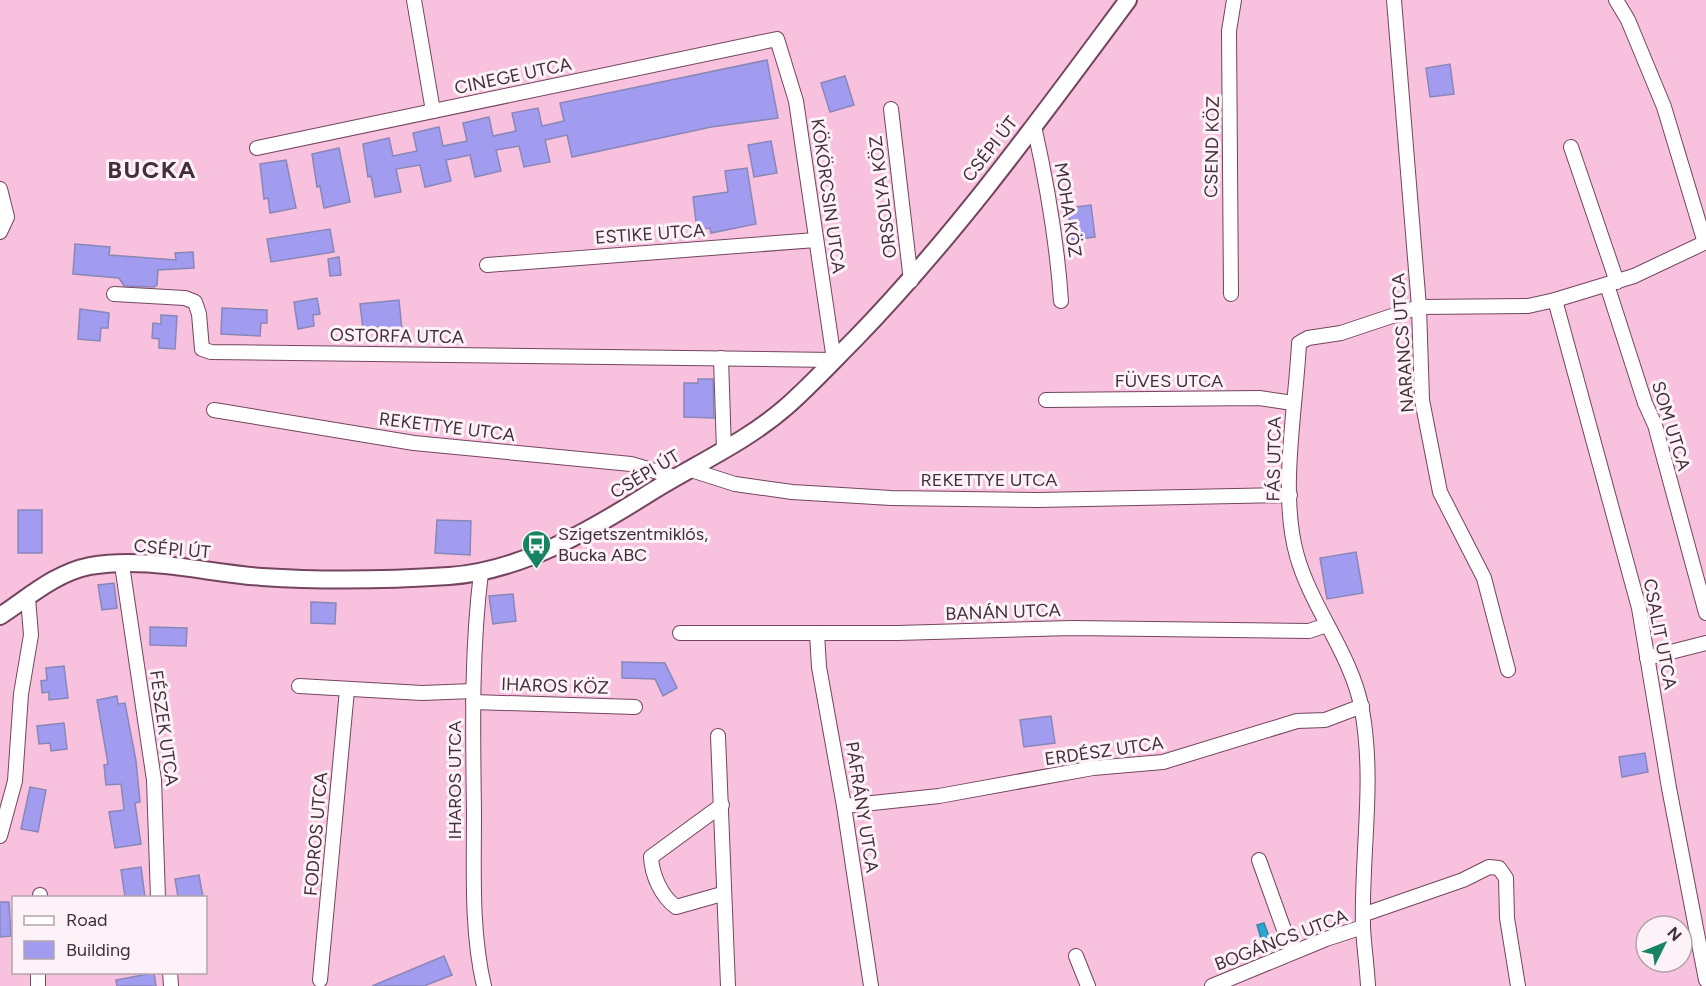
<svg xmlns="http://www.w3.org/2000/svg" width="1706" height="986" viewBox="0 0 1706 986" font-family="Figtree,sans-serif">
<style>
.water{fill:#29a9d2;stroke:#3184a4;stroke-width:1.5}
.building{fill:#a19cf0;stroke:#8987b8;stroke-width:1.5}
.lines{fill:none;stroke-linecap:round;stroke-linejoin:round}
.minor-casing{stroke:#73455f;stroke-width:16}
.tertiary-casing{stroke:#73455f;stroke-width:20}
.minor{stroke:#fff;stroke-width:14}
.tertiary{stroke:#fff;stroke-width:16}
.labels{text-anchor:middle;stroke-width:6;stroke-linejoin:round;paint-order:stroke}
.street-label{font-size:18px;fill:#432e3a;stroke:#fdf2f7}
.poi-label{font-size:18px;fill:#432e3a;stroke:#fdf2f7;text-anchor:start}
.district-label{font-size:24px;font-weight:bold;letter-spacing:1.5px;fill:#432e3a;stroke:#fdf2f7}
</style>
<rect width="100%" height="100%" fill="#f8c2df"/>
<path class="water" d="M1264 923 1271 942 1263 945 1257 925Z"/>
<g class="building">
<path d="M767 60 778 118 711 127 572 157 567 135 545 140 550 162 524 167 519 146 496 150 501 171 475 177 470 155 446 160 451 181 425 187 420 165 396 169 401 192 375 197 371 176 368 177 363 144 389 138 393 156 417 151 413 133 439 127 443 146 467 141 463 123 489 117 493 136 516 131 512 113 538 108 542 126 564 121 560 103Z"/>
<path d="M1450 64 1454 94 1430 97 1426 68Z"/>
<path d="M845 76 854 105 830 112 821 83Z"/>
<path d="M771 141 777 173 754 177 748 145Z"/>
<path d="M339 148 350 202 324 208 320 186 317 187 312 154Z"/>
<path d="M286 160 296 208 270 213 268 198 264 199 260 164Z"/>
<path d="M747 168 756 224 711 233 710 228 697 230 693 197 728 192 725 171Z"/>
<path d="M1091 205 1095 237 1072 240 1068 208Z"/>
<path d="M330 229 334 252 271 262 267 239Z"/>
<path d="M75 244 110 247 109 255 176 260 175 253 193 252 194 268 158 270 157 285 154 287 124 286 119 278 73 274Z"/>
<path d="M339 257 341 275 330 276 328 259Z"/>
<path d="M317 298 320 314 313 315 314 326 298 329 294 302Z"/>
<path d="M399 300 402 330 380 332V327L363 329 360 304Z"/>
<path d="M222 308 267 310V323H261L260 336 221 334Z"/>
<path d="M80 309 109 313 108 328H101L100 341 78 339Z"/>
<path d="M161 315 177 316 175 349 159 348V339L152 338 153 323 161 324Z"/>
<path d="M698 379H713L714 418 684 417V383H698Z"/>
<rect x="18" y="510" width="24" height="43"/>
<path d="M437 520 471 521 470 555 435 553Z"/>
<path d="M1356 552 1363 593 1327 599 1320 558Z"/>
<path d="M114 583 117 608 102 610 98 585Z"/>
<path d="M513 594 516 621 493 624 489 596Z"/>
<path d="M311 602 336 603 335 624 311 623Z"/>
<path d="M150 627 187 628 186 646 150 645Z"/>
<path d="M622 662 665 663 677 688 663 696 655 679 622 678Z"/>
<path d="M64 666 68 698 49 700V692L42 693 41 681 47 680 46 668Z"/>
<path d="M117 696 118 704 125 703 136 761 140 802 135 803 141 844 115 848 109 812 124 810 121 784 106 785 104 765 108 764 97 700Z"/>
<path d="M1051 716 1055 743 1024 747 1020 720Z"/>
<path d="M64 723 67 749 51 751 50 743 39 744 37 726Z"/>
<path d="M1645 753 1648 772 1622 777 1619 757Z"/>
<path d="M30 787 46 790 38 832 21 829Z"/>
<path d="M141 867 145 897H125L121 870Z"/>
<path d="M199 875 203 897H178L175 879Z"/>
<path d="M0 902H9L11 936 0 937Z"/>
<path d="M444 956 452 975 424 986H372Z"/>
<path d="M154 973 156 986H117L116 980Z"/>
</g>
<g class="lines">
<defs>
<g id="minor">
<path d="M414 0 433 111"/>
<path d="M1394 0 1419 307 1422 400 1440 492 1484 578 1508 670"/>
<path d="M1616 0 1628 20 1664 107 1705 243"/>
<path d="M891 109 911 281"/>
<path d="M1034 126C1047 184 1057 241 1061 301"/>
<path d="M1571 147 1617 282"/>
<path d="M0 189 7 217 0 232"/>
<path d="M487 265 816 240"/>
<path d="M1607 285 1645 403 1655 425 1706 613"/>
<path d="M114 294 185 298 195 302 199 314 202 349 211 352 834 360 796 101 777 39 257 148"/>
<path d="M1231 294 1229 31 1234 0"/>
<path d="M1555 300 1639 608 1669 788 1706 980"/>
<path d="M721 358 724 451"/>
<path d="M1046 400 1259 398 1293 403"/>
<path d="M214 410 414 443 631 464 675 477"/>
<path d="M691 470 735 484 792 492 891 498 1038 500 1290 495"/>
<path d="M122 565 154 780 158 898"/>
<path d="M481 573C471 653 473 733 474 814 474 870 471 931 484 986"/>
<path d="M680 633H898L1072 628 1309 631 1327 625"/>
<path d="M817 633 819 667 844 806 871 986"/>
<path d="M1647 658 1706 643"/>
<path d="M299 686 422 693 473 691"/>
<path d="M473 702 635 707"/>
<path d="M718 736 728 986"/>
<path d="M722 805 651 857C652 875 661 896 676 907L722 894"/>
<path d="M844 806 939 796 1093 768 1163 762 1297 721 1325 720 1362 706"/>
<path d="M0 836 15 781 21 694 31 635 28 598"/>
<path d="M1259 860 1292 952"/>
<path d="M40 898V895"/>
<path d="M1365 914 1463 880 1489 867 1499 868 1506 878 1507 918 1518 986"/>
<path d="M1076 956 1088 986"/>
<path d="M170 972 171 986"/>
<path d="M320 980 347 690"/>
<path d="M38 986V972"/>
<path d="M1212 986 1326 939 1363 927"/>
<path d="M1368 986C1367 966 1364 947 1363 927 1361 855 1375 782 1362 710 1352 655 1312 609 1297 556 1279 493 1296 408 1299 343L1308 338 1341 333 1419 307 1528 306 1555 300 1634 276 1706 242"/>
</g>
<path id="tertiary" d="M0 616C29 597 55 573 90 566 146 556 206 573 262 577 324 581 388 580 449 576 522 571 591 530 651 492 696 464 746 442 786 407 810 386 832 362 855 339 956 235 1042 116 1128 0"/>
</defs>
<use href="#minor" class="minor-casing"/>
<use href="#tertiary" class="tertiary-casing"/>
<use href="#minor" class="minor"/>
<use href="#tertiary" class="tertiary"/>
</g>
<defs>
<symbol id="bus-pin" viewBox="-11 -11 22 30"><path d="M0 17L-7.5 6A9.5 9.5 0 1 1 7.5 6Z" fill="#178461" stroke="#fdf2f7"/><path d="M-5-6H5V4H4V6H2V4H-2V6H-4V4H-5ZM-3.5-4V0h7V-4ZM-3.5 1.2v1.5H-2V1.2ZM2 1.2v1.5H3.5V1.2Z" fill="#fff"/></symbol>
</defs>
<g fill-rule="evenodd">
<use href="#bus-pin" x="520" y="528" width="33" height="45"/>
</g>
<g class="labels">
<g class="street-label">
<text transform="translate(513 76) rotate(-12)" y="6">CINEGE UTCA</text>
<text transform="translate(1212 147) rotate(-89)" y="6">CSEND KÖZ</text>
<text transform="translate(990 149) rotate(-52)" y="6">CSÉPI ÚT</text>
<text transform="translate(828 196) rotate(82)" y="6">KÖKÖRCSIN UTCA</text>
<text transform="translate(883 197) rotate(-97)" y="6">ORSOLYA KÖZ</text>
<text transform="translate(1068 210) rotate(81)" y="6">MOHA KÖZ</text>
<text transform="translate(650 234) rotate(-4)" y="6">ESTIKE UTCA</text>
<text transform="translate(397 336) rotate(1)" y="6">OSTORFA UTCA</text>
<text transform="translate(1403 343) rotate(-94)" y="6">NARANCS UTCA</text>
<text x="1169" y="387">FÜVES UTCA</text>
<text transform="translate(1671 426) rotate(73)" y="6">SOM UTCA</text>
<text transform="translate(447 427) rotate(7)" y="6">REKETTYE UTCA</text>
<text transform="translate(1274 459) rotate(-89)" y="6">FÁS UTCA</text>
<text transform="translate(645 474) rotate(-31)" y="6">CSÉPI ÚT</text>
<text x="989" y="486">REKETTYE UTCA</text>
<text transform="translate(172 549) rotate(5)" y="6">CSÉPI ÚT</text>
<text transform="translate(1003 612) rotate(-2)" y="6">BANÁN UTCA</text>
<text transform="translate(1660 634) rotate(79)" y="6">CSALIT UTCA</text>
<text transform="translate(555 686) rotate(2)" y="6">IHAROS KÖZ</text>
<text transform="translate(164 728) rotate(82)" y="6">FÉSZEK UTCA</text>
<text transform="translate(1104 751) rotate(-8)" y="6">ERDÉSZ UTCA</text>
<text transform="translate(455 780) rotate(-90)" y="6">IHAROS UTCA</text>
<text transform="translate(862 807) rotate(81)" y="6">PÁFRÁNY UTCA</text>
<text transform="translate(316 834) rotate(-85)" y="6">FODROS UTCA</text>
<text transform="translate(1281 940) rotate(-21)" y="6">BOGÁNCS UTCA</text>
</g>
<g class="poi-label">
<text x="558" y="540">Szigetszentmiklós,<tspan x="558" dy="21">Bucka ABC</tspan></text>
</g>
<g class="district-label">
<text x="152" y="178">BUCKA</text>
</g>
</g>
<rect x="12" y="896" width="195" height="78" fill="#fdf2f7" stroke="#b3a4ab" stroke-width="1.5"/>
<rect x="24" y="916" width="30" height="9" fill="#ffffff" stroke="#b3a4ab" stroke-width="1.5"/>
<text x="66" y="926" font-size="18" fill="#432e3a">Road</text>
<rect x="24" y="941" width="30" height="18" fill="#a19cf0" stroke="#b3a4ab" stroke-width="1.5"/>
<text x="66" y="956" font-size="18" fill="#432e3a">Building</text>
<g transform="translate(1664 944) rotate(47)"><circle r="28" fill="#fdf2f7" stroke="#b3a4ab" stroke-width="1.5"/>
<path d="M0-4.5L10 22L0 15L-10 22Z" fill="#178461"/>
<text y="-9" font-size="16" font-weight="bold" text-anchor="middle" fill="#432e3a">N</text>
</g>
</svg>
